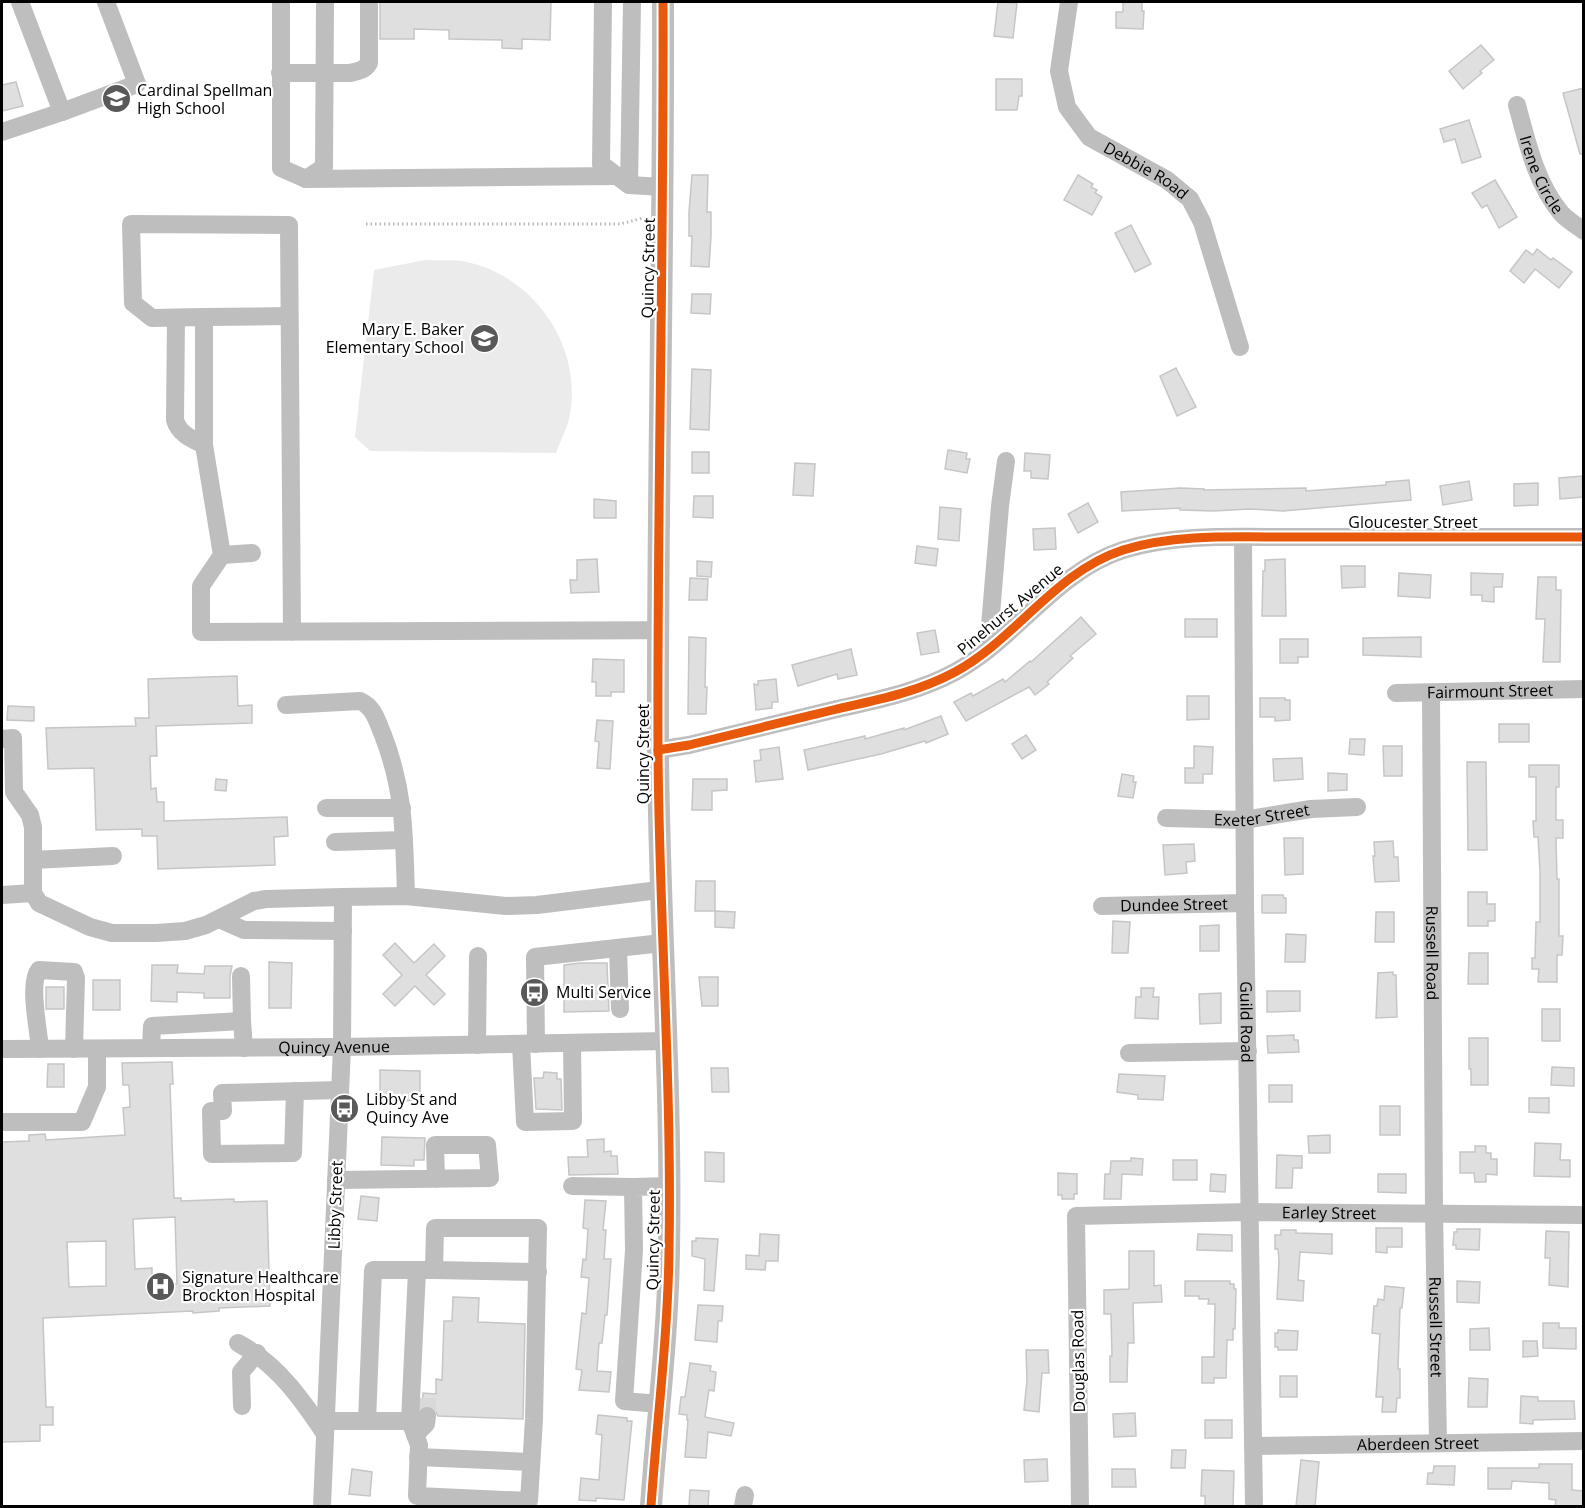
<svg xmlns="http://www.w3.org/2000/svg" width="1585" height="1508" viewBox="0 0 1585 1508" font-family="'Open Sans',sans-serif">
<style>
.green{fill:#ebebeb}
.building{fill:#dfdfdf;stroke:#c6c6c6;stroke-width:1.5;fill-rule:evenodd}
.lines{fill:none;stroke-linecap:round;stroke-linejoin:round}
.minor-tunnel{stroke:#d9d9d9;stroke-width:18;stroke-dasharray:18 9;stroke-linecap:butt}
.path{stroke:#b9b9b9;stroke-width:3;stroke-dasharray:1.5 3;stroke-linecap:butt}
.minor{stroke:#bebebe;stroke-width:18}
.major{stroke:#bebebe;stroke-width:22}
.cycleway-casing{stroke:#fff;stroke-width:13}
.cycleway{stroke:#e8590c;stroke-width:9}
.labels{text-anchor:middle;stroke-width:4.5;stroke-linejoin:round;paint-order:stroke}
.poi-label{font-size:16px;fill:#000;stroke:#fff;text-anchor:start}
.street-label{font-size:16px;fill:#000;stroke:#fff}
</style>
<rect width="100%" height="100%" fill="#fff"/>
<path class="green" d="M425 260C439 261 454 259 467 262 535 277 582 346 570 414 568 427 560 441 556 453L370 451 355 437 374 270Z"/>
<g class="building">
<path d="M380 2H551L550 40 522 39V49L502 48V40L449 39V30L414 29V39H380Z"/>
<path d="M998 2 1017 3 1013 38 994 36Z"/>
<path d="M1123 2H1142V11H1144L1143 29 1116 28V12H1123Z"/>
<path d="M1481 45 1494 60 1480 71 1482 73 1463 89 1449 71Z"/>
<path d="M996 79H1022V96H1019L1017 110H996Z"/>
<path d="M16 82 23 106 2 111V85Z"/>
<path d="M1584 88V154H1580L1563 93Z"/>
<path d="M1469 120 1481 157 1462 163 1455 139 1444 142 1440 129Z"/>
<path d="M692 175H708L707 212H711V236L709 267 691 266 692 236H689V212Z"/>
<path d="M1078 175 1093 184 1091 187 1097 190 1095 193 1102 197 1092 215 1064 200Z"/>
<path d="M1495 180 1517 217 1499 228 1487 205 1482 208 1472 193Z"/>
<path d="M1131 225 1151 264 1135 272 1115 233Z"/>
<path d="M1537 249 1551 260 1553 258 1572 272 1559 288 1535 269 1524 283 1510 271 1526 250 1533 255Z"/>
<path d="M692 294H711L710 314 691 313Z"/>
<path d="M1176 368 1196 407 1177 416 1160 376Z"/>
<path d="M692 369 711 370 709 430 690 429Z"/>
<path d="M948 450 967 453 966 459H970L967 473 945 469Z"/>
<rect x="692" y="452" width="17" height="21"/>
<path d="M1025 453 1050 455 1048 479 1031 478V471H1024Z"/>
<path d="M795 463 815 464 813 496 793 495Z"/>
<path d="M1582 476 1584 497 1560 499 1559 478Z"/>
<path d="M1409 480 1411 500 1283 511 1250 509 1214 511 1180 510V508L1122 511 1121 492 1180 488 1204 489V490L1306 488V491L1386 485V482Z"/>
<path d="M1469 481 1472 500 1443 505 1440 486Z"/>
<path d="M1538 483V505L1514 506V484Z"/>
<path d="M694 496H713V518L693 517Z"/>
<path d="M594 499 616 501V518H594Z"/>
<path d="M1088 503 1098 522 1078 533 1068 514Z"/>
<path d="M940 507 961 509 959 541 938 539Z"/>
<path d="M1055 528 1056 549 1034 550 1033 529Z"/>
<path d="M917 546 938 549 936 566 915 563Z"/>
<path d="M597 559 599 592 571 593 570 580H577V560Z"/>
<path d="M1285 559 1286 616H1262L1263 571H1265V560Z"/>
<path d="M697 561 712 562 711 577 697 576Z"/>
<path d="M1341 566H1365V587L1342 588Z"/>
<path d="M1399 573 1431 575 1430 598 1398 596Z"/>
<path d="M1471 573 1503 574 1502 587H1494V602L1482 601V595H1471Z"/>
<path d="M1538 577H1556V590H1561L1560 662H1543L1545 619H1536Z"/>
<path d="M690 578 708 579 707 600H689Z"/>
<path d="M1081 617 1096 634 1070 656 1073 658 1047 682 1049 684 1035 695 1029 687 966 721 954 702 971 693 973 696 1003 679 1005 682 1030 661 1031 662Z"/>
<rect x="1185" y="619" width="32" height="18"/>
<path d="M935 630 939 652 921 655 917 633Z"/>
<path d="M689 637 706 638 705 687H707L706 714H688Z"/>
<path d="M1421 637V657L1363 655V638Z"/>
<path d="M1280 639H1308V657H1298V663H1280Z"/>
<path d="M851 649 857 675 838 679 837 674 798 686 792 665Z"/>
<path d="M593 659 624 660V692H611V696H596V682H592Z"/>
<path d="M237 676 238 706 252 705V723L156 726 157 756H150L151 789 156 788 157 802H164V821L287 817 288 836 274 837 275 865 158 869 157 836H142V829L96 830 94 768 48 769 46 728 136 726 135 718H149L148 679Z"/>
<path d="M776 679 778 702H772V708L756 710 754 684 758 685V681Z"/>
<path d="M1187 696H1209V719L1187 720Z"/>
<path d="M1260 698H1285V700H1290V720L1275 721V717H1260Z"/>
<path d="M8 706 34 707V721L7 720Z"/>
<path d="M941 716 948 734 926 743 925 741 881 754 808 770 804 750 865 736V739L904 728V730Z"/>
<path d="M597 720 613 721 610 769 597 768 599 742 595 741Z"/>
<rect x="1499" y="724" width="30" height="18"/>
<path d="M1026 735 1036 750 1022 759 1012 744Z"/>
<path d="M1350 739H1365L1364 755 1349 754Z"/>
<path d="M1194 746 1213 747 1212 774H1203V783H1185V768H1194Z"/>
<path d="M1383 746H1402V776H1384Z"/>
<path d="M779 747 783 779 756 782 754 761 761 760 760 750Z"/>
<path d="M1302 758 1303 779 1274 781 1273 759Z"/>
<path d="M1467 762H1486L1487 850H1468Z"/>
<path d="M1529 765H1559V787H1556V820H1563V838H1556L1557 879H1559V936H1563L1562 955H1557V982H1538L1539 969H1532V958H1535L1536 922H1540V871L1538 837H1534L1533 821H1536V777H1529Z"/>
<path d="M1328 773 1347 774V790L1328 791Z"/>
<path d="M1122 774 1134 776 1133 782H1136L1133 798 1118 796Z"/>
<path d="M216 779 227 780 226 791 215 790Z"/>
<path d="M693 779H727V790L712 791V810H692Z"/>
<path d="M1284 838H1303V874L1285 875Z"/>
<path d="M1393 841 1394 857H1398L1399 881 1375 882 1373 856H1375L1374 842Z"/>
<path d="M1194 844 1195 861 1186 862 1187 873 1165 875 1163 845Z"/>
<path d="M696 881H715V911H695Z"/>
<path d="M1468 892H1487V904H1495V921H1488V926H1468Z"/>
<path d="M1262 895H1283L1284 898H1286V913H1262Z"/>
<path d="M715 911 735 912 734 928 715 927Z"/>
<path d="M1376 912H1394V942H1375Z"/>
<path d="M1113 921 1130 922 1128 953H1112Z"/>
<path d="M1219 925V951H1200V926Z"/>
<path d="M1286 934 1306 935 1305 962H1285Z"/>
<path d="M395 943 414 963 434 944 445 956 426 975 445 994 434 1005 415 986 395 1006 383 994 402 975 383 955Z"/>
<path d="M1469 953H1488V984H1468Z"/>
<path d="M269 962 292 963 291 1008H269Z"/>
<path d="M580 963H607L609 1011 564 1012V965Z"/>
<path d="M152 965H178L177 973 204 974 205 966H232L230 976V998H204V993L177 992V1002L151 1001Z"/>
<path d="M1393 972V975H1396L1397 1017 1376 1018 1378 973Z"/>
<path d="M699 977H718V1006H702Z"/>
<rect x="93" y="980" width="27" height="30"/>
<rect x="46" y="987" width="18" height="22"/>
<path d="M1141 988H1154L1153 997H1159L1158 1019 1135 1018 1136 997H1141Z"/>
<path d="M1267 991H1300V1011L1267 1012Z"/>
<path d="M1221 993V1023L1200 1024 1199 994Z"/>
<rect x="1542" y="1009" width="18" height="32"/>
<path d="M1294 1035V1040H1298L1299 1052 1268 1053 1267 1036Z"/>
<path d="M1469 1038H1488V1085H1471V1069H1469Z"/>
<path d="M172 1062 173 1084H170L174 1198H181V1201L234 1199V1202L267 1201 270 1306 219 1308V1311L193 1313V1311L43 1318 46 1407H53V1425H40V1441L2 1442V1142L29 1141V1135L45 1134 46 1140 125 1135 123 1108 130 1107 129 1085H123L122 1063ZM175 1217 177 1284 152 1285V1268L135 1269 133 1219ZM106 1241V1286L69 1287 67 1242Z"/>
<path d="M48 1064H64V1087H47Z"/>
<path d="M1552 1067 1574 1068V1086L1551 1085Z"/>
<path d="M711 1068H728L729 1092H712Z"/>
<path d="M380 1070 420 1071V1101L380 1100Z"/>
<path d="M544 1072 557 1073V1079H561L562 1110 536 1109 534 1078H543Z"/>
<path d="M1119 1074 1165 1076 1163 1100 1138 1099V1095L1117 1092Z"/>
<rect x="1269" y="1085" width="23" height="17"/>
<path d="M1529 1098H1549V1113L1529 1112Z"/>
<rect x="1380" y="1106" width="20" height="29"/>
<path d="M1330 1135V1153H1309L1308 1136Z"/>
<path d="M382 1137 425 1138 424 1160H414V1166L381 1165Z"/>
<path d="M604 1139V1152L611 1151V1156H617L618 1174 569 1175 568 1157H588L587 1140Z"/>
<path d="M1535 1143 1561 1144 1560 1160H1570V1177L1534 1176Z"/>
<path d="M1475 1146H1486V1153H1491V1159H1497V1175L1486 1174V1182H1475L1474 1173H1460V1152H1475Z"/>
<path d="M705 1152 724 1153V1182L705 1181Z"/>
<path d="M1277 1155 1302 1156V1168H1293L1292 1188H1276Z"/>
<path d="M1131 1158 1143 1159 1142 1175 1122 1174 1121 1199H1104L1105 1174H1110L1111 1161H1131Z"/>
<rect x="1173" y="1160" width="24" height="20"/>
<path d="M1058 1173 1077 1174V1194H1074V1199H1062V1195H1058Z"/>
<path d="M1211 1174 1226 1175 1225 1192 1210 1191Z"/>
<path d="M1378 1174H1406V1193L1378 1192Z"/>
<path d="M361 1196 379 1198 377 1221 358 1219Z"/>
<path d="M585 1200 606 1201 603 1230H606L604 1259H611L607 1315H605L602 1343H599L597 1371 611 1372 609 1392 579 1390 582 1370 576 1369 582 1313 586 1314 589 1278 581 1277 583 1259 586 1260 588 1229 583 1228Z"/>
<path d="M1376 1228H1402V1247H1387V1253L1376 1252Z"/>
<path d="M1457 1229H1480L1479 1250 1456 1249V1245H1453L1454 1232H1457Z"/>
<path d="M1281 1230H1296V1233L1332 1234V1254L1300 1252 1298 1280 1304 1281 1303 1301 1277 1299 1279 1261 1278 1249H1275V1235H1281Z"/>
<path d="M1546 1231 1569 1232 1568 1287 1549 1285 1550 1258H1545Z"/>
<path d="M760 1234 779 1235 778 1261H766L765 1270 746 1269V1255L759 1256Z"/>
<path d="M1198 1234 1232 1235V1251L1197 1250Z"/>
<path d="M696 1238 718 1239 714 1291 704 1290 705 1259 692 1256V1241H696Z"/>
<path d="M1129 1251H1154V1286L1161 1285 1162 1302 1133 1303 1134 1343H1128L1127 1382H1110V1356H1112L1111 1314H1104V1290L1129 1289Z"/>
<path d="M1185 1281H1230V1284H1234V1289H1236L1235 1329H1233V1340H1227L1226 1378H1214V1383H1202V1357H1214L1215 1304H1208L1209 1299H1199V1296H1185Z"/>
<path d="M1457 1281 1480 1282 1479 1303 1457 1302Z"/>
<path d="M1385 1286 1404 1288 1402 1308H1400L1398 1369H1400V1398H1397L1396 1412H1382L1383 1397H1376L1380 1334 1372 1333 1374 1306H1377L1378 1299 1384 1300Z"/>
<path d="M453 1297 479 1298 478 1322 525 1324 523 1419 438 1416 433 1407 428 1405 422 1406 423 1393 436 1394V1379L442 1380 444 1321H452Z"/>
<path d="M698 1305 723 1306 722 1321H718L717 1342 695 1340Z"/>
<path d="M1543 1323H1559V1328H1576V1349L1543 1348Z"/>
<path d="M1489 1328 1490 1350H1470V1329Z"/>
<path d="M1278 1330 1298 1331 1297 1350H1278V1347H1275V1333H1278Z"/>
<path d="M1523 1341H1537L1538 1356 1523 1357Z"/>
<path d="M1026 1350H1048L1049 1373H1042L1039 1412 1024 1410 1027 1380Z"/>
<path d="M690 1363 711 1366 710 1371 716 1372 714 1391 709 1390 705 1417 734 1423 731 1436 708 1432 706 1458 685 1457 688 1420H687V1415L679 1414 681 1397H685Z"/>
<rect x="1280" y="1376" width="17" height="21"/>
<path d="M1469 1378 1488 1379 1487 1407H1468Z"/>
<path d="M1521 1396 1538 1397V1401H1574L1575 1419 1533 1420V1424L1520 1423Z"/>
<path d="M1135 1413 1136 1436 1114 1437 1113 1414Z"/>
<path d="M598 1415 627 1418V1421H632L624 1500 596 1498V1501L579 1500 581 1478 599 1480 602 1435 596 1434Z"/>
<rect x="1205" y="1420" width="27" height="18"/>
<path d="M1172 1450H1186L1185 1468H1171Z"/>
<path d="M1047 1459 1048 1481 1025 1482 1024 1460Z"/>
<path d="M1301 1460 1319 1462 1315 1506H1296Z"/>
<path d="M1539 1464H1572V1490L1584 1491 1583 1506H1555L1556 1500 1549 1499V1483L1512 1481 1511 1489H1488V1468H1539Z"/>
<path d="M1434 1466H1455L1454 1485 1427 1484 1428 1473H1433Z"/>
<path d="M352 1469 372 1472 370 1496 349 1494Z"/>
<path d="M1112 1469H1135L1136 1487H1112Z"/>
<path d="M1202 1470 1234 1471 1233 1506H1205V1496H1201Z"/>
<path d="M690 1490 709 1491 708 1506H689Z"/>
</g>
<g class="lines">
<path class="minor-tunnel" d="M427 1416V1393"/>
<path class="path" d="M366 224H620L643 218"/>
<g class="minor">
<path d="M20 2 62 112 137 84 106 2"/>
<path d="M281 2V168L306 179 324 167 325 2"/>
<path d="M603 2 601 164 629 185 663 187"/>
<path id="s1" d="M1069 2 1059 71 1067 107 1089 137 1167 180 1190 199 1202 222 1240 347"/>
<path d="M280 73H350C358 71 364 71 369 63V2"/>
<path id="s2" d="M1517 105C1527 142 1536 183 1561 213 1567 220 1576 225 1584 231"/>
<path d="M2 132 62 112"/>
<path d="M306 179 617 176"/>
<path d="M629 185 632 2"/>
<path d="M204 317 289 316"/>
<path d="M176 318 175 420C179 434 192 439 204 445"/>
<path id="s3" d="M1243 538 1245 903 1254 1506"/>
<path d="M222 555 252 553"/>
<path d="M292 632 289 225 131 224 133 303 152 318 204 317V445L222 555 201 586V632C354 632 506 632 658 630"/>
<path d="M988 650 1000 506 1006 461"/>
<path id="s4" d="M1396 693 1584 689"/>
<path id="s5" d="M1431 693 1434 1212 1438 1443"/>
<path d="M286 705 360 701C374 707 377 721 383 735 405 792 404 836 406 896"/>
<path d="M2 739 13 738 14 792 30 815 33 827V893L39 903 90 927 112 933H156L185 931 206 925 254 901 266 899 343 897 342 1047 322 1506"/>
<path d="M658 750 689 745C739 733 788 721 837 709 877 700 918 692 955 672 1016 639 1055 572 1123 550 1182 532 1247 538 1308 537 1400 537 1492 537 1584 537"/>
<path d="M326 808H402"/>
<path id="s6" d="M1166 818 1244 820 1311 809 1357 807"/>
<path d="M335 842 404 840"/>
<path d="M33 860 113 856"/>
<path d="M2 895 33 893"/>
<path d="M343 897 406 896 506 906 537 905 659 890"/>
<path id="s7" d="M1102 906 1245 903"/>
<path d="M219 919 244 930 343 931"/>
<path d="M618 948 620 1009"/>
<path d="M241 976 242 1021"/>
<path d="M521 1044 525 1122 573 1121 572 1043"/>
<path d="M536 1044 535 957 662 943"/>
<path d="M477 1045 478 956"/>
<path d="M151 1048 152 1026 242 1021 244 1048"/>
<path id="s8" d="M2 1049 342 1047 666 1041"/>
<path d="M40 1049C39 1032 28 983 39 970L74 972 76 978 74 1049"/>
<path d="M1129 1053 1248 1051"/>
<path d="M295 1091 293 1153 212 1154 211 1111H223L222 1093 340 1090"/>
<path d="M2 1122H82L97 1087V1049"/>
<path d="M336 1180 490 1178 487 1145H435L436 1179"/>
<path d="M572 1186 633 1187"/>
<path d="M434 1270 538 1272"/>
<path d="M238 1343C277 1364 301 1398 325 1434"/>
<path d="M659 1404 624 1401 634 1250 633 1187 669 1186"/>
<path d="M242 1406 241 1372 257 1353"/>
<path d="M326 1421H410L419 1445 417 1496 529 1501 534 1419 538 1228H435L434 1270H373L367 1421"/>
<path d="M410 1421 417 1270"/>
<path d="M415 1435 426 1424 427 1416"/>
<path id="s9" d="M1253 1446 1584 1441"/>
<path d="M418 1457 530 1462"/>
<path d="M743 1506 745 1495"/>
<path id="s10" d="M1080 1506 1076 1216 1249 1212 1584 1215"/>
</g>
<path class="major" d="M651 1506C657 1421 668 1335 669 1250 672 1083 659 917 658 751 657 501 664 251 663 2"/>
<defs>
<g id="cycleway">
<path d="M658 750 689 745C739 733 788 721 837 709 877 700 918 692 955 672 1016 639 1055 572 1123 550 1182 532 1247 538 1308 537 1400 537 1492 537 1584 537"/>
<path d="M651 1506C657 1421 668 1335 669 1250 672 1083 659 917 658 751 657 501 664 251 663 2"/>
</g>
</defs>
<use href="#cycleway" class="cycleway-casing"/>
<use href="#cycleway" class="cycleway"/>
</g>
<defs>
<symbol id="school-disc" viewBox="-11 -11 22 22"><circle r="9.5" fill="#595959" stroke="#fff"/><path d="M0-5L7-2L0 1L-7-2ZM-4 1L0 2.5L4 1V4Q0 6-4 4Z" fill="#fff"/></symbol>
<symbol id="bus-disc" viewBox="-11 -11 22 22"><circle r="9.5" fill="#595959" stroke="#fff"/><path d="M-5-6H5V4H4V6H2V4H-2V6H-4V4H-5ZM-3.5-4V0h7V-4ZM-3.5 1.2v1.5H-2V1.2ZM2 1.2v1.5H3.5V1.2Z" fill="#fff"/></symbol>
<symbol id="hospital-disc" viewBox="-11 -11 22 22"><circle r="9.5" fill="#595959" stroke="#fff"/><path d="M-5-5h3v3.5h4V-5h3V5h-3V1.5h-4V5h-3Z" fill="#fff"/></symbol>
</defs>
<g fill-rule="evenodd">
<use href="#school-disc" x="100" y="82" width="33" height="33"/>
<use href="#school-disc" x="468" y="322" width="33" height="33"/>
<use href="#bus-disc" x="518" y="976" width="33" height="33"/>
<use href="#bus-disc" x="328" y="1092" width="33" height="33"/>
<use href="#hospital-disc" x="144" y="1270" width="33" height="33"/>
</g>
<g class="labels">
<g class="poi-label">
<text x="137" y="96">Cardinal Spellman<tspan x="137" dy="18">High School</tspan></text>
<text x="464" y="335" text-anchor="end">Mary E. Baker<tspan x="464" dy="18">Elementary School</tspan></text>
<text x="556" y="998">Multi Service</text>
<text x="366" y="1105">Libby St and<tspan x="366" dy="18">Quincy Ave</tspan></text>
<text x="182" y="1283">Signature Healthcare<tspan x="182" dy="18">Brockton Hospital</tspan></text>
</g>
<g class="street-label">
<text dy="6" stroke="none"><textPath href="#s1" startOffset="210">Debbie Road</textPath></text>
<text dy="6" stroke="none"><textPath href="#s2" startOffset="74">Irene Circle</textPath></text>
<text transform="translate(648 268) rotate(-89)" y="6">Quincy Street</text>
<text x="1413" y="528">Gloucester Street</text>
<text transform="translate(1010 609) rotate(-40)" y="6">Pinehurst Avenue</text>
<text dy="6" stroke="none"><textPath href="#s4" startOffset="94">Fairmount Street</textPath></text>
<text transform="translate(643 754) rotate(-90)" y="6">Quincy Street</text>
<text dy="6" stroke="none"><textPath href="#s6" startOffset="96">Exeter Street</textPath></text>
<text dy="6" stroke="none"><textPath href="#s7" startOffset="72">Dundee Street</textPath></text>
<text dy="6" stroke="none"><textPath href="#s5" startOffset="260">Russell Road</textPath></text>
<text dy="6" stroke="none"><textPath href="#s3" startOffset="484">Guild Road</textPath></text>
<text dy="6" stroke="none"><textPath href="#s8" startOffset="332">Quincy Avenue</textPath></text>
<text transform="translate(335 1205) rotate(-88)" y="6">Libby Street</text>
<text dy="6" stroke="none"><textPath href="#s10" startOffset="543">Earley Street</textPath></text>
<text transform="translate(653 1240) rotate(-89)" y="6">Quincy Street</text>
<text dy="6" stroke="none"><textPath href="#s5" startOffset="634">Russell Street</textPath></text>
<text transform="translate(1078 1361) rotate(-91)" y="6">Douglas Road</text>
<text dy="6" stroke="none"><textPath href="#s9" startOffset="165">Aberdeen Street</textPath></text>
</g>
</g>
<rect width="1585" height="1508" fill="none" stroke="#000000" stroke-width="6"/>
</svg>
